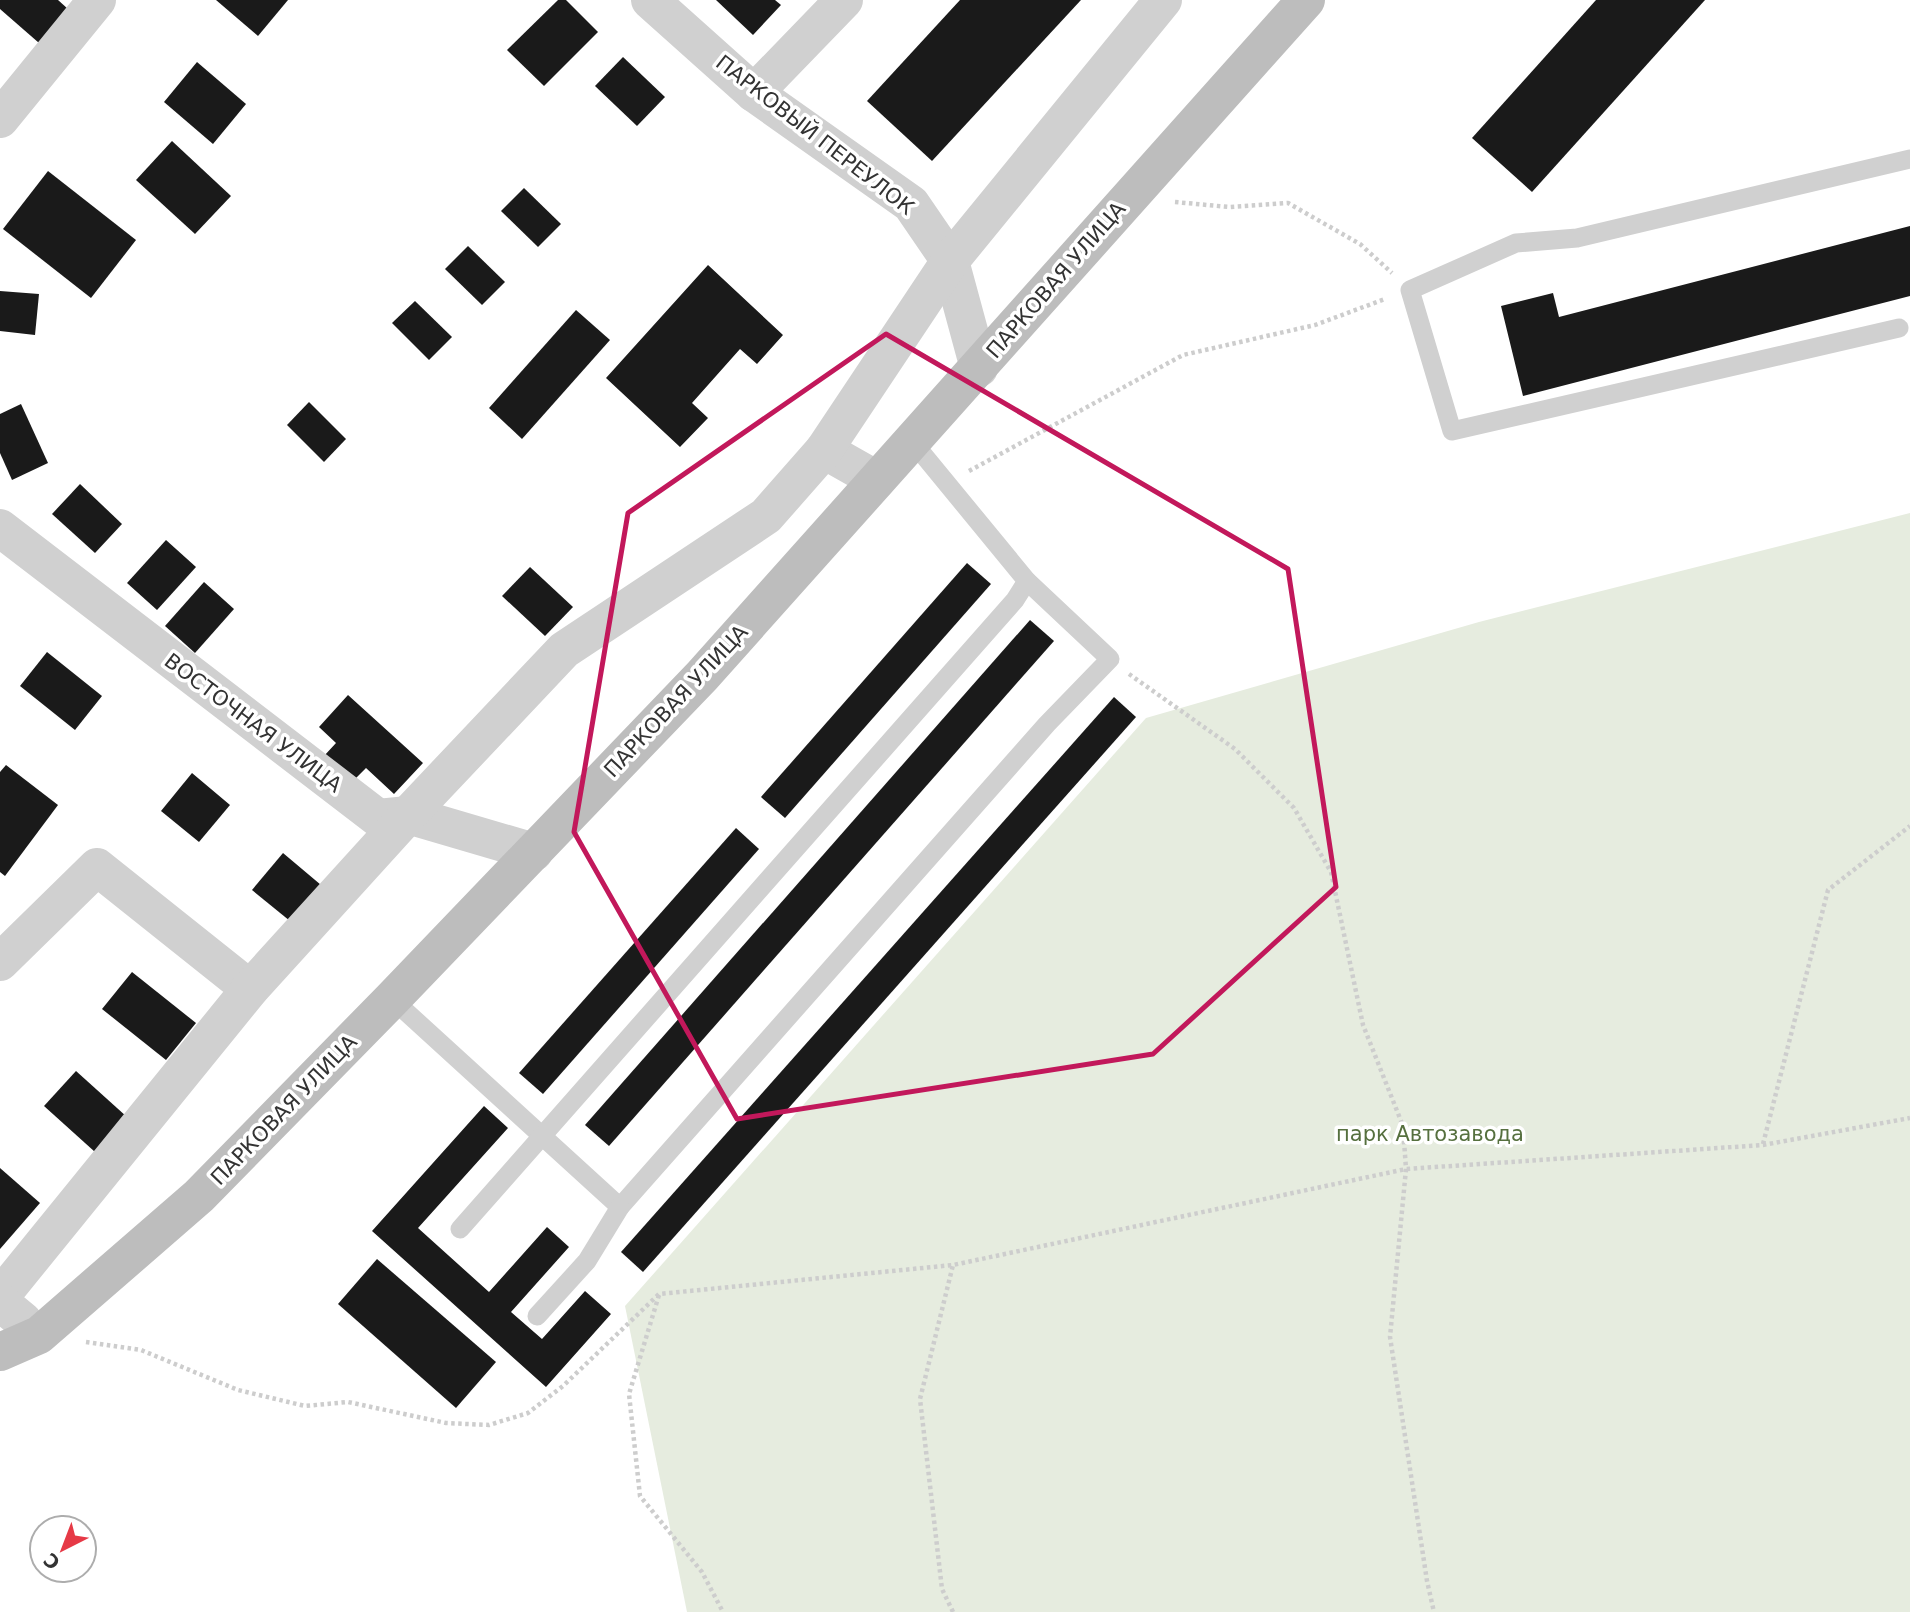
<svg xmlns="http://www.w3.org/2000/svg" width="1910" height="1612" viewBox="0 0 1910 1612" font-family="'DejaVu Sans',sans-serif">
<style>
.green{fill:#e6ecdf}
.building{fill:#1a1a1a}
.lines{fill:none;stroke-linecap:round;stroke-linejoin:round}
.path{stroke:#cdcdcd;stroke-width:4.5;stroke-dasharray:3.5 3.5;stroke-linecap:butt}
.lane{stroke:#d0d0d0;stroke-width:19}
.street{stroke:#d0d0d0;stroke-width:38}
.secondary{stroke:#bdbdbd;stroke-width:38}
.marked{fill:none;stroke:#c2185b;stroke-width:5;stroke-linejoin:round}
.labels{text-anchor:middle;stroke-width:7;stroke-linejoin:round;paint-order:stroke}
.street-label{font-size:21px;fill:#333;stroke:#fff}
.park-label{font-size:21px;fill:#56703f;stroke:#fff}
</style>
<rect width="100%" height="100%" fill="#fff"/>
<path class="green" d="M1910 513V1612H687L625 1306 1146 718 1479 622Z"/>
<g class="building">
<path d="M0 0H58L68 9 39 43 0 9Z"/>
<path d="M216 0H288L258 36Z"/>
<path d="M558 0H566L598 32 544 86 507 50Z"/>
<path d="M716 0H775L781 5 753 35Z"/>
<path d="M960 0H1081L932 161 867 101Z"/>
<path d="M1596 0H1705L1532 192 1472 138Z"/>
<path d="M623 57 665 97 637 126 595 86Z"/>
<path d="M197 62 246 104 213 144 164 102Z"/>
<path d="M172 141 231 196 195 234 136 180Z"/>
<path d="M48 171 136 240 91 298 3 229Z"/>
<path d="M524 188 561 224 538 247 501 211Z"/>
<path d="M1910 226V296L1523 396 1501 306 1553 293 1559 317Z"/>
<path d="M468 246 505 282 482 305 445 269Z"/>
<path d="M708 265 783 335 757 364 740 349 692 403 708 418 680 447 606 378Z"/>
<path d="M0 291 39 294 35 335 0 331Z"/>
<path d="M415 301 452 337 429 360 392 323Z"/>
<path d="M576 310 610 340 522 439 489 408Z"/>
<path d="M309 402 346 439 324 462 287 425Z"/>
<path d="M21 404 48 463 12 480 0 453V414Z"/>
<path d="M80 484 122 524 95 553 52 514Z"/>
<path d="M166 540 196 567 157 610 127 583Z"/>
<path d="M967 563 991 584 785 818 761 797Z"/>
<path d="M530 567 573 607 545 636 502 596Z"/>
<path d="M204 582 234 609 195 653 165 626Z"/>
<path d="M1030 620 1054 641 609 1146 585 1125Z"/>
<path d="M47 652 102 696 75 730 20 686Z"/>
<path d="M348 695 423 763 394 794 366 768 352 782 324 756 336 743 319 727Z"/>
<path d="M1114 697 1136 717 643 1272 621 1252Z"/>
<path d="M6 765 58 805 5 876 0 872V772Z"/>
<path d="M192 773 230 805 199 842 161 811Z"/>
<path d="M736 828 759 849 543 1094 519 1073Z"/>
<path d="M283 853 321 885 290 921 252 890Z"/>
<path d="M132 972 196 1023 166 1060 102 1009Z"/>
<path d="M76 1071 127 1117 95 1152 44 1106Z"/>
<path d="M484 1106 508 1128 418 1228 489 1292 547 1227 569 1247 511 1312 542 1339 585 1291 611 1314 546 1387 372 1231Z"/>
<path d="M0 1168 40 1203 0 1249Z"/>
<path d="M377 1259 496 1362 456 1408 338 1304Z"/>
</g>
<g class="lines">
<g class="path">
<path d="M1175 202 1229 207 1288 203 1360 244 1392 273"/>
<path d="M969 471 1183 355 1315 325 1385 299"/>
<path d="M1129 674 1235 749 1294 808 1331 872 1363 1025 1403 1126 1406 1169 1390 1337 1427 1581 1434 1612"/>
<path d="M1763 1144 1828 890 1910 826"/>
<path d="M659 1295 629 1394 640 1496 702 1572 723 1612"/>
<path d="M86 1342 141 1350 238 1390 305 1406 348 1402 446 1423 489 1425 528 1413 563 1386 659 1294 953 1265 1406 1169 1763 1145 1910 1118"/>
<path d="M953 1612 942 1589 920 1399 953 1265"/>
</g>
<g class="lane">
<path d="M1899 328 1452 431 1410 290 1516 243 1577 238 1910 159"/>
<path d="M392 999 620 1207 1047 724 1110 659 1027 581"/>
<path d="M460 1229 1015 600 1027 581 912 441"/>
<path d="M537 1316 587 1261 620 1207"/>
</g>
<g class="street">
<path d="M650 0 754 93 911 204 950 261 979 368"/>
<path d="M754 93 844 0"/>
<path d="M0 119 97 0"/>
<path d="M824 450 877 480"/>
<path d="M0 528 378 818 408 815 534 852"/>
<path d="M0 962 97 867 250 989"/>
<path d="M0 1297 250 989 408 815 564 650 766 516 824 450 950 261 1163 0"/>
<path d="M0 1302 23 1321"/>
</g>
<path class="secondary" d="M0 1352 39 1335 199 1196 392 999 702 676 1306 0"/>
</g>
<path class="marked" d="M886 334 1288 569 1336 887 1153 1054 737 1119 574 832 628 513Z"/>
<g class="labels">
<g class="street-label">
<text transform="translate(815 135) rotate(38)" y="7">ПАРКОВЫЙ ПЕРЕУЛОК</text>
<text transform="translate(1056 280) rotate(-49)" y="7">ПАРКОВАЯ УЛИЦА</text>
<text transform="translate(676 701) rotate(-47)" y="7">ПАРКОВАЯ УЛИЦА</text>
<text transform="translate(253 723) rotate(37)" y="7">ВОСТОЧНАЯ УЛИЦА</text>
<text transform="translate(284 1110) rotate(-46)" y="7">ПАРКОВАЯ УЛИЦА</text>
</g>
<g class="park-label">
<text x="1430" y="1141">парк Автозавода</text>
</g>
</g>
<g transform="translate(63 1549) rotate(222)"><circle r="33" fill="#ffffff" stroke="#adadad" stroke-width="2"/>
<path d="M0-5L12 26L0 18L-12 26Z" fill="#e63946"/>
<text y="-10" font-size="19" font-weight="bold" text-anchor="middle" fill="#333333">С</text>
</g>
</svg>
